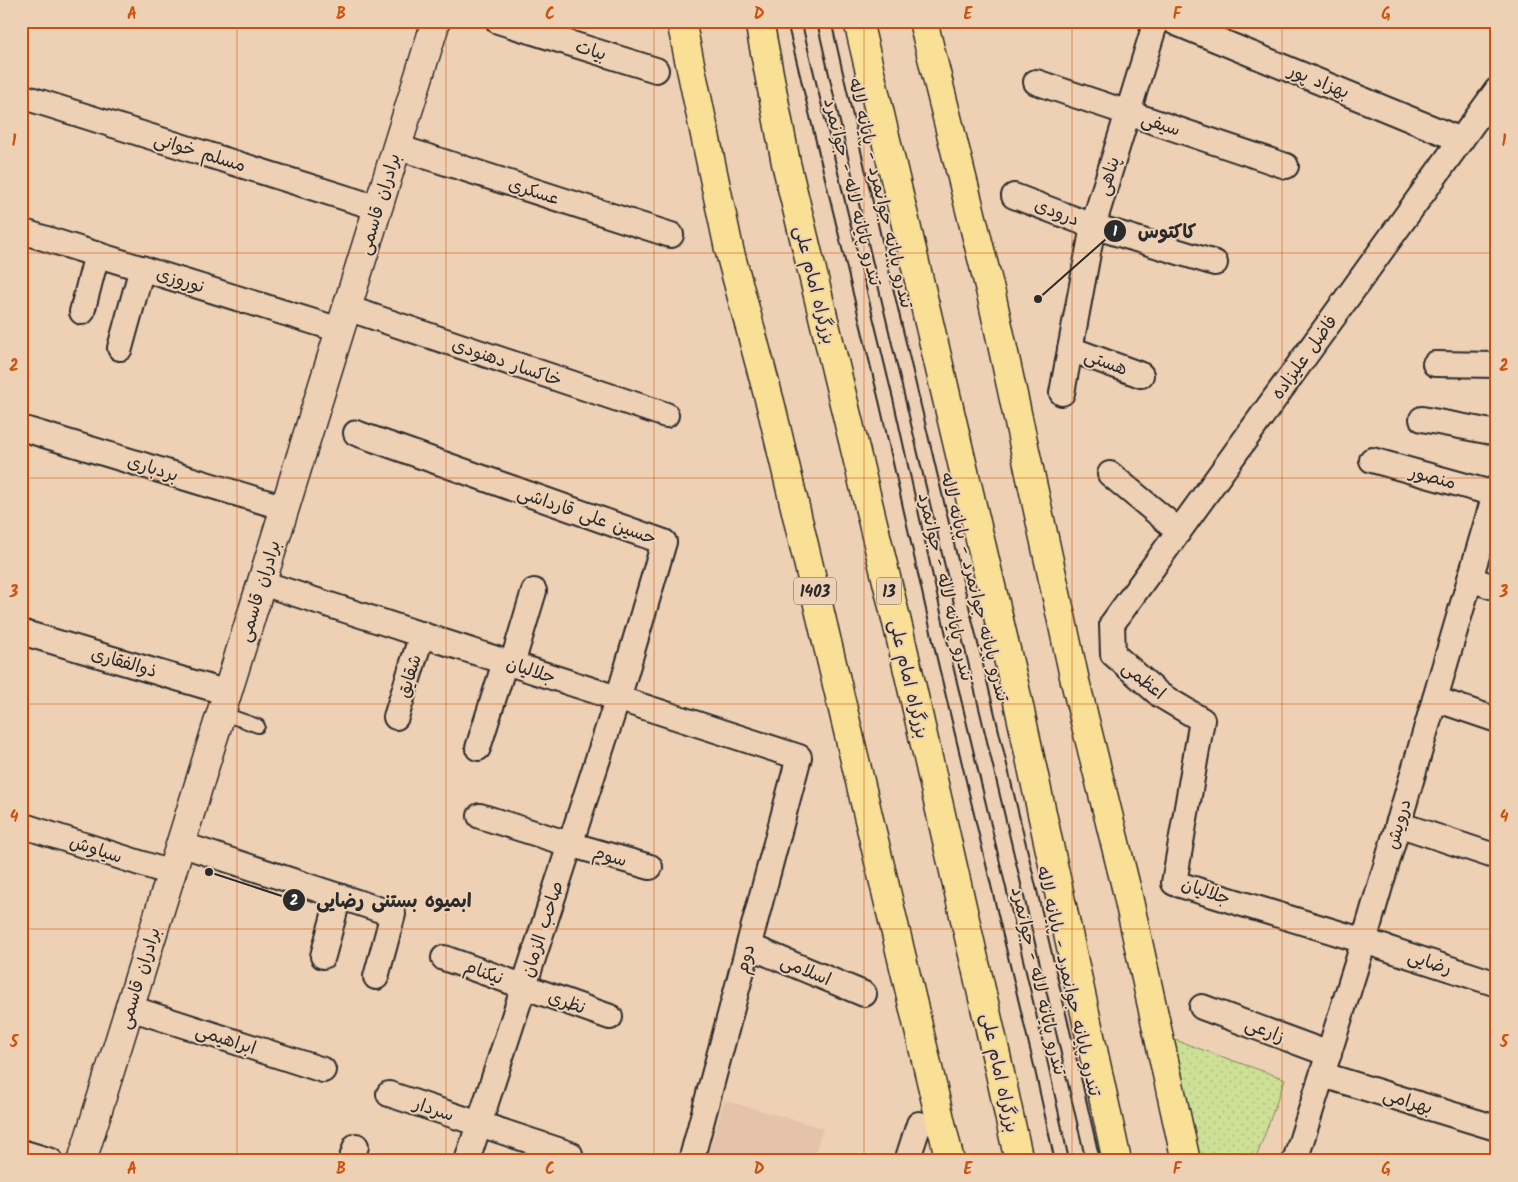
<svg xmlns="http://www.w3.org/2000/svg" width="1518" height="1182" viewBox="0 0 1518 1182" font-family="Kalam,'Playpen Sans Arabic',sans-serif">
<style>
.built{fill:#e4c3aa}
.grass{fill:url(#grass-dots);stroke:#7c8660}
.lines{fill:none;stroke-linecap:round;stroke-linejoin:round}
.lane-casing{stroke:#2b2b2b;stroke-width:16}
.street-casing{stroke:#2b2b2b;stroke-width:28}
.secondary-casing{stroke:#2b2b2b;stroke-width:31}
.highway-casing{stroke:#2b2b2b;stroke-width:31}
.lane{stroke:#eed1b5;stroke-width:12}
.street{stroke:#eed1b5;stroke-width:24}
.secondary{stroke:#eed1b5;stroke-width:28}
.highway{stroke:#f9e096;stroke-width:28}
.grid{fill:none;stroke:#cc5211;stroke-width:1;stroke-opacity:0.55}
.labels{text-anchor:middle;stroke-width:4;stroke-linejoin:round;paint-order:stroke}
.shield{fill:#eed1b5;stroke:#665d54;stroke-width:1}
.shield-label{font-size:16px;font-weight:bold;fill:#2b2b2b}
.street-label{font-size:18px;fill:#2b2b2b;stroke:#eed1b5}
.leader{fill:none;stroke:#2b2b2b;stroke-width:2}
.callout-dot{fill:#2b2b2b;stroke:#eed1b5;stroke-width:2}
.mark-label{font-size:15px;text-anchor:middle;font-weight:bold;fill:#fff}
.callout-label{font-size:19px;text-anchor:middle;font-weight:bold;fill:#2b2b2b;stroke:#eed1b5;stroke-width:4;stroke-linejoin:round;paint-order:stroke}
.neatline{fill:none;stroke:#cc5211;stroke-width:2}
.grid-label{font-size:16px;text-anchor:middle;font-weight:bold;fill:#cc5211}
</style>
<defs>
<pattern id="grass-dots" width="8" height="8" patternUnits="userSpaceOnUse" patternTransform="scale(1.25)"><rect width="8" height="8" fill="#cee095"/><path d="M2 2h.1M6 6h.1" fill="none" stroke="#b1c081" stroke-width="1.8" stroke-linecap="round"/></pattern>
</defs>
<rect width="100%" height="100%" fill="#eed1b5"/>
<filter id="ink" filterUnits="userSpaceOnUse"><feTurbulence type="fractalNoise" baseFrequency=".02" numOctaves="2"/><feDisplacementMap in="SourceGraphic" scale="10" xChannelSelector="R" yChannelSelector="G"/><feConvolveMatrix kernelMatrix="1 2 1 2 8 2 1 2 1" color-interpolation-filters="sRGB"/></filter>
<g filter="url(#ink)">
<path class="built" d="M724 1100 823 1128 813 1161H706Z"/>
<path class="grass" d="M1161 1035 1285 1079 1255 1161H1188Z"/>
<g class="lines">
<defs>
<g id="lane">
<path d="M794 21 887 404 944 658 1041 1065 1062 1161"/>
<path d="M824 21C910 402 1006 780 1093 1161"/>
<path d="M221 713 258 726"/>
</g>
<g id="street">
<path d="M498 21 656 70"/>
<path d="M1176 23 1461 140"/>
<path d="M1036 82 1286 166"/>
<path d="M1497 90 1112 624 1113 654 1160 695 1202 720 1174 883 1364 941 1497 984"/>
<path d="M21 96 378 208"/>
<path d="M397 147 671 235"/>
<path d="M1014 196 1093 226 1215 263"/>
<path d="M21 231 340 330"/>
<path d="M347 308 666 415"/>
<path d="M82 312 97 254"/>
<path d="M120 348 142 268"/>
<path d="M1070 349 1141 375"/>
<path d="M1435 364 1497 365"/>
<path d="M1062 393 1093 226 1156 21"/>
<path d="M1422 419 1497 433"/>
<path d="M21 428 285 508"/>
<path d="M356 433 664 542 623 682 467 1161"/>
<path d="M1372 460 1495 494"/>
<path d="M1110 474 1179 531"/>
<path d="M1470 579 1497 588"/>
<path d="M262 583 799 757 691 1161"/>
<path d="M21 632 228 693"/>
<path d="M512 664 534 591"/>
<path d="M1435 699 1497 720"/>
<path d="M396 717 422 634"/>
<path d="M478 748 505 662"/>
<path d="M480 816 569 844 650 867"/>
<path d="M1398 824 1497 857"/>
<path d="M21 825 171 873"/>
<path d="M180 844 393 914 376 977"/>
<path d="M749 946 864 994"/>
<path d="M323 956 339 896"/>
<path d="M444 958 610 1017"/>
<path d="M1202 1007 1329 1054"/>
<path d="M130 1008 323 1070"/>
<path d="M1323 1075 1493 1127"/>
<path d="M389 1094 570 1154"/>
<path d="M21 1152 51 1161"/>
<path d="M351 1161 356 1146"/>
<path d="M907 1161 919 1124"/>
<path d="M1295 1161 1364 941 1497 487"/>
</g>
<path id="secondary" d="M82 1161 436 21"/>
<g id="highway">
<path d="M681 21 729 249 771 406 950 1161"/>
<path d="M759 21 786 163 899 631 996 1055 1019 1161"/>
<path d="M858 21 1015 688 1117 1161"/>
<path d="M923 21 992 298 1075 681 1126 887 1186 1161"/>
</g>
</defs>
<use href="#lane" class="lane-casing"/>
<use href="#street" class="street-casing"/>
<use href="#secondary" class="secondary-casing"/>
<use href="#highway" class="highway-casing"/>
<use href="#lane" class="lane"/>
<use href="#street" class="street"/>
<use href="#secondary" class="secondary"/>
<use href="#highway" class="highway"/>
</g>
</g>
<path class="grid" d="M237 21V1161M446 21V1161M654 21V1161M864 21V1161M1072 21V1161M1282 21V1161M21 253H1497M21 478H1497M21 704H1497M21 929H1497"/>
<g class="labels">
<g class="shield">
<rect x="794" y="577.5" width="42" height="27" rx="4"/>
<rect x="876.5" y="577.5" width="25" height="27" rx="4"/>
</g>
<g class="shield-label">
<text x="815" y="597">1403</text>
<text x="889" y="597">13</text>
</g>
<g class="street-label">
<text transform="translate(591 50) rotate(17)" y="6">بیات</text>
<text transform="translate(1319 81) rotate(22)" y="6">بهزاد پور</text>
<text transform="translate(1161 124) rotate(18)" y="6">سیفی</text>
<text transform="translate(200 152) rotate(17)" y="6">مسلم خوانی</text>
<text transform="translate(1108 176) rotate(-73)" y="6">پناهی</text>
<text transform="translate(534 191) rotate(18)" y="6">عسکری</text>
<text transform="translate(853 192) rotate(76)" y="6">تندرو پایانه لاله - جوانمرد</text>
<text transform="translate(881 193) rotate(77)" y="6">تندرو پایانه جوانمرد - پایانه لاله</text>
<text transform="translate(379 204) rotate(-73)" y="6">برادران قاسمی</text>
<text transform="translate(1057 212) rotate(21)" y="6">درودی</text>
<text transform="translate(181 280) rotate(17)" y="6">نوروزی</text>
<text transform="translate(815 285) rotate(76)" y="6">بزرگراه امام علی</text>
<text transform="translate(1304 357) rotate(-54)" y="6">فاضل علیزاده</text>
<text transform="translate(507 362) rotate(19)" y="6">خاکسار دهنودی</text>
<text transform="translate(1106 362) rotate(20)" y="6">هستی</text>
<text transform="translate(153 468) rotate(17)" y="6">بردباری</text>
<text transform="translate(1433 477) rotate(15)" y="6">منصور</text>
<text transform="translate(587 515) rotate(19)" y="6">حسین علی قارداشی</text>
<text transform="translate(946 587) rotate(77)" y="6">تندرو پایانه لاله - جوانمرد</text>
<text transform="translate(975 587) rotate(76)" y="6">تندرو پایانه جوانمرد - پایانه لاله</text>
<text transform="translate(259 591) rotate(-73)" y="6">برادران قاسمی</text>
<text transform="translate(124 662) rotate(16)" y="6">ذوالفقاری</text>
<text transform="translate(531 670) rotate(18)" y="6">جلالیان</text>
<text transform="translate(409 676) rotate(-73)" y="6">شقایق</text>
<text transform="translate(909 679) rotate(77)" y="6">بزرگراه امام علی</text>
<text transform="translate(1144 680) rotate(39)" y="6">اعظمی</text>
<text transform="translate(1398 824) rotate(-74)" y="6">درویش</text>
<text transform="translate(96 849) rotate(18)" y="6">سیاوش</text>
<text transform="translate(610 856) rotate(16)" y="6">سوم</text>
<text transform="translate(1206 891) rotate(19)" y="6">جلالیان</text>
<text transform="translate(542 929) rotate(-72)" y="6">صاحب الزمان</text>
<text transform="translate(745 959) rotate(-75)" y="6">دوم</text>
<text transform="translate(1430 962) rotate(18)" y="6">رضایی</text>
<text transform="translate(806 970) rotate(23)" y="6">اسلامی</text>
<text transform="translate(484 972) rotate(20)" y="6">نیکنام</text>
<text transform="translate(139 978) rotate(-73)" y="6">برادران قاسمی</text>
<text transform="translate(1039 981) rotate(77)" y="6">تندرو پایانه لاله - جوانمرد</text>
<text transform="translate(1069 981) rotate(77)" y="6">تندرو پایانه جوانمرد - پایانه لاله</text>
<text transform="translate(567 1002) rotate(20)" y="6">نظری</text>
<text transform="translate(1265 1030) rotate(21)" y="6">زارعی</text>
<text transform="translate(226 1039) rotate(18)" y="6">ابراهیمی</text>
<text transform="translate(1000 1073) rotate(78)" y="6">بزرگراه امام علی</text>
<text transform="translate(1408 1101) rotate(17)" y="6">بهرامی</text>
<text transform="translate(434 1109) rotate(18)" y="6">سردار</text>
</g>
</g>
<path class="leader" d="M1038 299L1115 231M209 872L294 900"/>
<g class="callout-dot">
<circle cx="1038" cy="299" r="5"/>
<circle cx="209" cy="872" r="5"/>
<circle cx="1115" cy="231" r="12"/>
<circle cx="294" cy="900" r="12"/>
</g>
<g class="mark-label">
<text x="1115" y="236">1</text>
<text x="294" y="905">2</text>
</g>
<g class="callout-label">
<text x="1167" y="238">کاکتوس</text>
<text x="394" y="907">ابمیوه بستنی رضایی</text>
</g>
<rect width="1518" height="1182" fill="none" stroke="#eed1b5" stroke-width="55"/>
<rect x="28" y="28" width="1462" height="1126" class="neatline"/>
<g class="grid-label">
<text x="132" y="19">A</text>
<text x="341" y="19">B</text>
<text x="550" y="19">C</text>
<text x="759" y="19">D</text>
<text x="968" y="19">E</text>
<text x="1177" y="19">F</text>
<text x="1386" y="19">G</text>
<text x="14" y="146">1</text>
<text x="1504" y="146">1</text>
<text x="14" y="371">2</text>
<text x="1504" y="371">2</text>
<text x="14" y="597">3</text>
<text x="1504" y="597">3</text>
<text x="14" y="822">4</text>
<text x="1504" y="822">4</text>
<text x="14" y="1047">5</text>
<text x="1504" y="1047">5</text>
<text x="132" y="1174">A</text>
<text x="341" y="1174">B</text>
<text x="550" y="1174">C</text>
<text x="759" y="1174">D</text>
<text x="968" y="1174">E</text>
<text x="1177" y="1174">F</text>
<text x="1386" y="1174">G</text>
</g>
</svg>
